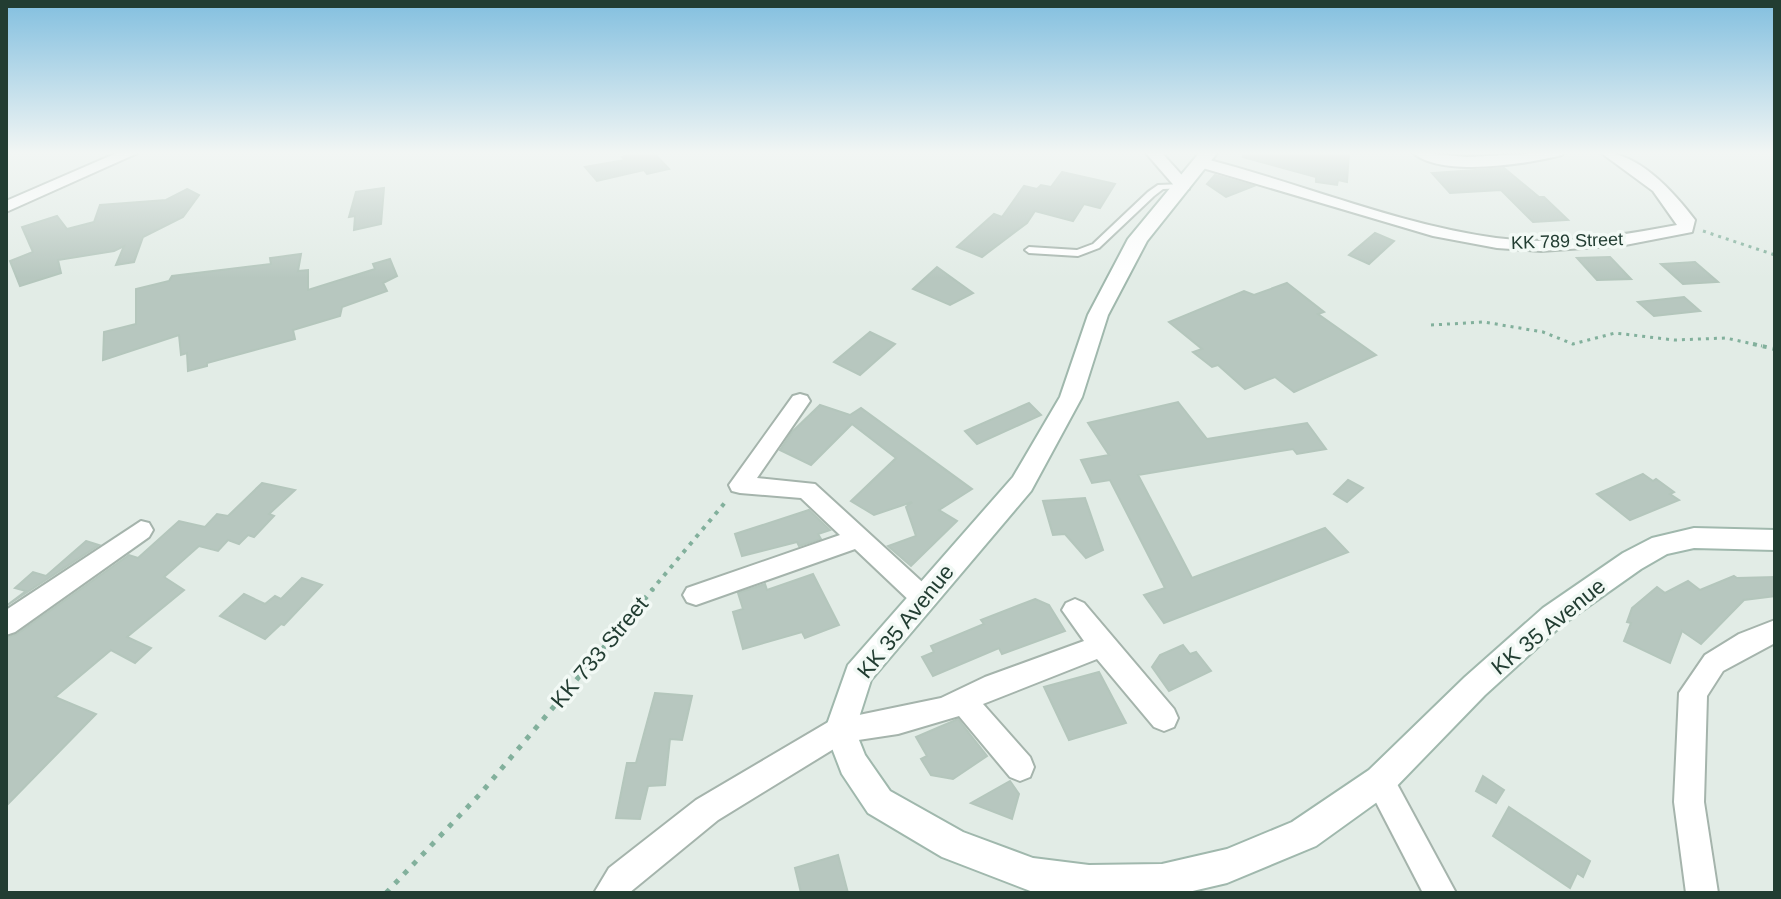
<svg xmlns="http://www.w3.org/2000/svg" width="1781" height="899" viewBox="0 0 1781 899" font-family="Arial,sans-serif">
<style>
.building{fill:#b7c7bf;stroke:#b4c6bc;stroke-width:2}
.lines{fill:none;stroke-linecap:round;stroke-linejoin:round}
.service-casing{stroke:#a5b4ac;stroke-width:4}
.minor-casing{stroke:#a5b4ac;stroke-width:4}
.secondary-casing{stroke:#a0b8ad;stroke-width:4}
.path-far2{stroke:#82b09c;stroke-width:3;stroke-dasharray:3 5;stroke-linecap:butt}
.path-far1{stroke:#82b09c;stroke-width:4;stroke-dasharray:4 6;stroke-linecap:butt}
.path{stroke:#82b09c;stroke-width:5;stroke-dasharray:5 8;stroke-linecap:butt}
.service{fill:#fff;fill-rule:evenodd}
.minor{fill:#fff;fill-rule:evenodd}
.secondary{fill:#fff;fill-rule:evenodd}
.labels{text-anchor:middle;stroke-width:7;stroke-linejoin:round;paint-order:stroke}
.far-street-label{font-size:18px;fill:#223d32;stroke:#f2f9f5}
.street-label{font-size:22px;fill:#223d32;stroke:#f2f9f5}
</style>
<rect width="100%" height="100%" fill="#e2ece6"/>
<g class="building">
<path d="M642 152H653L669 169 647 174 644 170 597 181 585 167 625 160 622 157Z"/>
<path d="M1244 152H1349L1347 182 1338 180 1337 185 1316 182V177L1243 157Z"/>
<path d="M1504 168 1539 197H1544L1568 220 1533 222 1501 190 1450 193 1432 173Z"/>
<path d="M1062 172 1115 184 1100 208 1084 204 1073 221 1035 211 1027 223 982 257 957 247 994 214 1002 217 1024 186 1037 189 1041 185 1051 187Z"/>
<path d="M1215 175 1254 186 1226 197 1207 184Z"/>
<path d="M384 188 381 224 354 230 355 216 349 217 356 192Z"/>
<path d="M187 189 199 195 183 217 143 237 134 262 116 265 124 246 114 251 58 260 61 273 20 286 10 261 33 252 22 227 57 216 67 229 94 222 100 205 166 200Z"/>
<path d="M1375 233 1394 241 1369 264 1349 255Z"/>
<path d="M301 254 298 271 308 270V290L375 269 373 264 390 259 397 276 383 283 387 291 342 307 340 316 293 330 295 339 207 363V366L188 371 187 353 181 355 179 335 103 360 104 332 136 324V289L169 281 172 276 271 264 270 258Z"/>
<path d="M1610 257 1631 279 1597 280 1577 258Z"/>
<path d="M1695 262 1718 282 1683 284 1661 264Z"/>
<path d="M937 267 973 293 950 305 913 289Z"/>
<path d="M1287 283 1324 312 1318 314 1376 355 1294 392 1275 377 1245 389 1218 365 1212 367 1193 352 1202 349 1169 322 1244 291 1254 295Z"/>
<path d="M1684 297 1700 311 1654 316 1638 302Z"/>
<path d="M870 332 895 344 860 375 834 362Z"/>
<path d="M1178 402 1207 439 1307 423 1326 449 1297 454 1293 449 1138 475 1192 578 1325 528 1348 552 1164 623 1144 595 1165 588 1110 480 1092 483 1081 460 1109 455 1088 423Z"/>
<path d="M1029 403 1041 415 977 444 965 431Z"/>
<path d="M820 405 850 415 861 408 972 489 939 510 957 521 911 566 888 546 916 536 906 507 912 502 874 515 851 501 896 458 852 424 811 465 780 450 792 432Z"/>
<path d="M1643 474 1653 481 1656 479 1674 492 1670 494 1679 500 1630 520 1597 494Z"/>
<path d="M1348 480 1363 488 1347 502 1334 494Z"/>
<path d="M262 483 295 490 269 514 274 516 254 537 248 535 239 544 228 540 218 551 199 546 164 577 184 590 127 637 151 648 135 663 111 650 55 697 96 714 6 806V638L17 634 129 555 138 558 179 521 205 527 217 514 228 516Z"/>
<path d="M1085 498 1103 550 1086 558 1065 534 1053 535 1043 501Z"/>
<path d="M809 510 830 530 818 534 821 539 799 546 797 542 742 556 735 534Z"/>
<path d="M86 541 99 545 6 606 26 591 15 588 33 572 46 576Z"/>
<path d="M813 574 839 625 805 638 802 632 743 649 733 612 743 609 738 593 765 584 767 590Z"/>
<path d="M1734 576 1737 578 1775 577V596L1744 600 1701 644 1682 631 1670 663 1624 641 1631 623 1627 622 1632 608 1657 587 1665 593 1688 581 1700 590Z"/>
<path d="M302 578 322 585 284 625 281 624 265 639 220 616 244 594 265 604 275 596 281 599Z"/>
<path d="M1035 599 1049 605 1065 631 1002 654 999 648 933 676 922 657 934 652 931 646 984 624 981 620Z"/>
<path d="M1183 645 1190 654 1196 652 1211 671 1169 691 1152 667 1160 655Z"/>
<path d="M1099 672 1126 723 1069 740 1044 687Z"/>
<path d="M655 693 692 696 682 740 670 739 665 785 648 786 640 819 616 818 627 763H636Z"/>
<path d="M958 719 987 756 953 779 931 775 921 759 927 756 916 737Z"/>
<path d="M1483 776 1504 790 1496 803 1476 791Z"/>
<path d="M1010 781 1019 794 1012 819 971 803Z"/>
<path d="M1509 807 1590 861 1583 877 1577 873 1570 888 1493 836Z"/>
<path d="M838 855 848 893H801L795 868Z"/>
</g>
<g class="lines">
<defs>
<path id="service" d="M1183 184 1187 186 1186 188 1163 189 1154 196 1099 248 1078 256 1029 253 1025 250 1029 247 1077 250 1093 244 1148 192 1158 185Z"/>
<g id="minor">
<path d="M119 152H140L6 212V201Z"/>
<path d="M1145 152H1161L1189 183V189H1177Z"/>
<path d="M1412 152 1467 157 1564 152 1562 155C1527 164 1440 178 1412 152Z"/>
<path d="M1600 152C1638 152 1673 191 1695 220L1692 232 1625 245 1541 251 1497 248 1433 236 1196 166 1194 163 1202 158C1300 183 1396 224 1496 238 1556 246 1619 236 1677 225L1653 191Z"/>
<path d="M800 394 807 396 810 401 757 478 815 484 931 590 935 597 931 604 922 607 913 604 855 549 696 605 687 602 683 595 687 588 840 535 801 498 740 493 732 491 729 485 793 396Z"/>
<path d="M141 521 149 523 153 530 149 537 15 632 6 635V610Z"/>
<path d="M1075 599 1084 603 1174 709 1178 718 1174 727 1164 731 1154 727 1097 659 983 704 1030 757 1034 767 1030 777 1020 781 1010 777 959 716 898 734 845 742 718 820 629 893H594L609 868 696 800 830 721 941 698 985 677 1084 641 1062 610 1066 603Z"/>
<path d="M1775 620V643L1723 671 1707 696 1704 802 1718 893H1686L1674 802 1679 693 1705 655 1739 634Z"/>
<path d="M1380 767 1390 771 1456 893H1423L1365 781 1370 771Z"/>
</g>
<path id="secondary" d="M1200 152H1218L1147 241 1108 315 1082 397 1031 491 871 680 855 730 865 755 890 791 963 832 1033 858 1089 865 1162 864 1227 849 1292 822 1369 770 1465 677 1543 608 1623 553 1652 538 1694 528 1775 530V550L1694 548 1667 554 1641 569 1563 624 1485 695 1391 792 1316 846 1227 883 1184 893 1033 892 942 857 868 813 842 774 825 730 848 665 1013 477 1060 397 1088 315 1128 239Z"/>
</defs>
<use href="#service" class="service-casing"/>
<use href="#minor" class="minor-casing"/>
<use href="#secondary" class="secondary-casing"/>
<g class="path-far2">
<path d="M1703 231 1775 255"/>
<path d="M1431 325 1484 322 1543 332 1573 344 1615 333 1674 340 1726 338 1762 346"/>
</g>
<g class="path-far1">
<path d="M1753 344 1775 349"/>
<path d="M651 591 728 499"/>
</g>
<path class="path" d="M386 893 481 793 653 589"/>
<use href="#service" class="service"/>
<use href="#minor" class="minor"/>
<use href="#secondary" class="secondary"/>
</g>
<linearGradient id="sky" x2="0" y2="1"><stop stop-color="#82bfdf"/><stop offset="0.55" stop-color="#f2f6f4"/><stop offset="1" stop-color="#f2f6f4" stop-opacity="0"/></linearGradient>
<rect width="1781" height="278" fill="url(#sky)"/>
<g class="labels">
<g class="far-street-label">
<text transform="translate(1567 241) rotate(-2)" y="6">KK 789 Street</text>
</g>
<g class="street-label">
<text transform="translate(905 621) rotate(-51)" y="8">KK 35 Avenue</text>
<text transform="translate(1548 626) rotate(-39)" y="8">KK 35 Avenue</text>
<text transform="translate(599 652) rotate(-50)" y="8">KK 733 Street</text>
</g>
</g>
<rect width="1781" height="899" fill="none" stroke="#223d32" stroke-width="16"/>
</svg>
